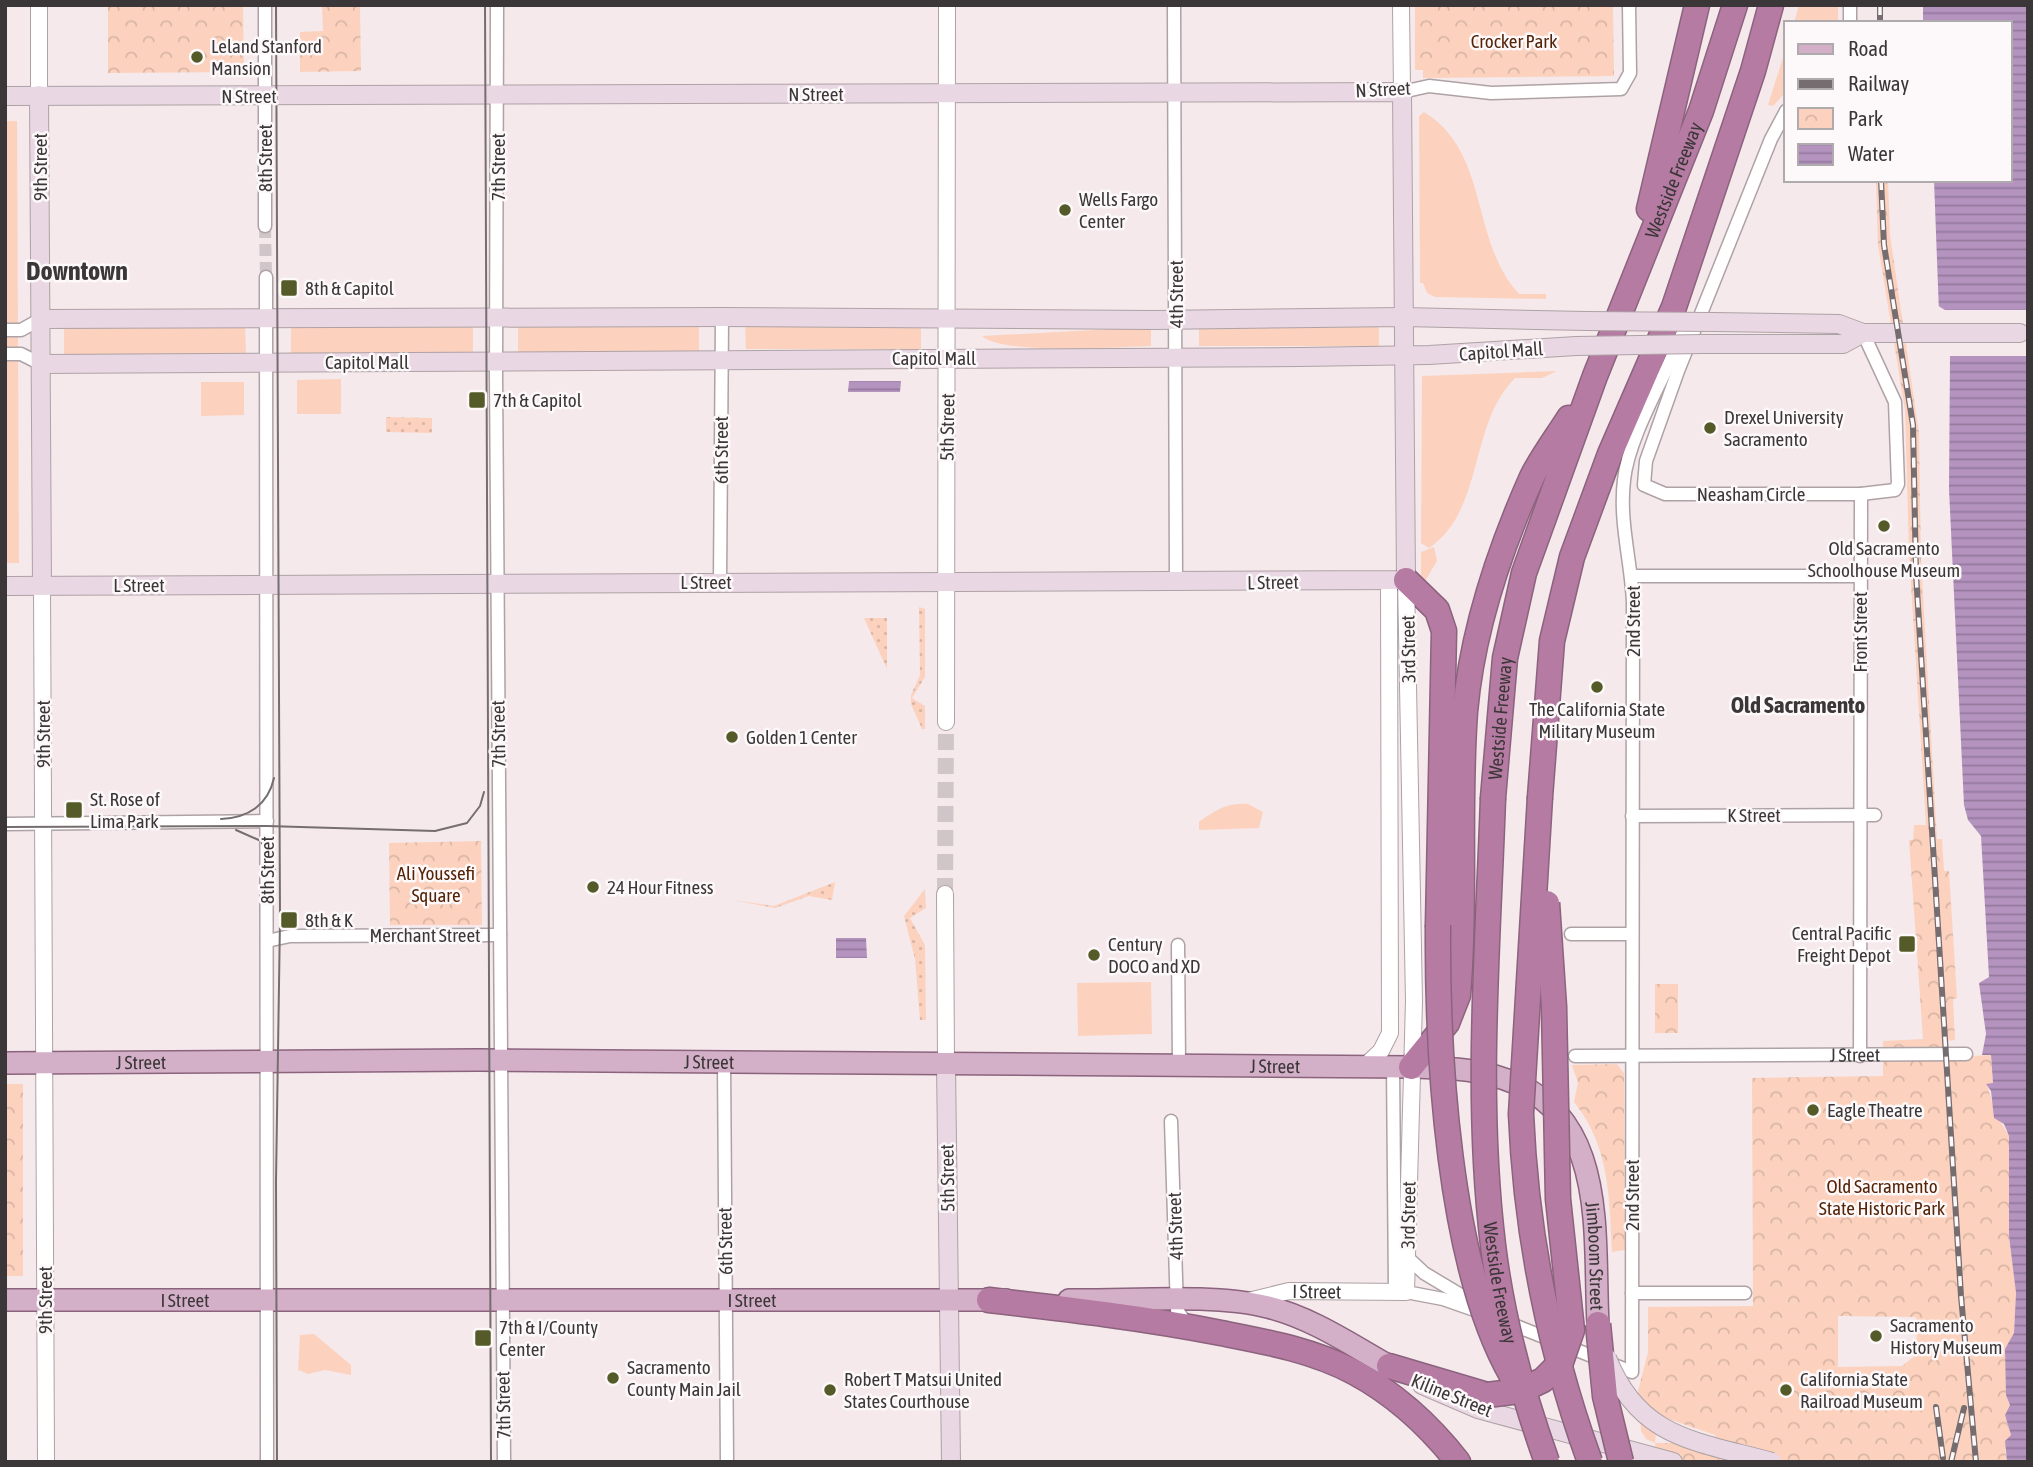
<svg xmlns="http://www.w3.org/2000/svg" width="2033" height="1467" viewBox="0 0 2033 1467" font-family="'Asap Condensed',sans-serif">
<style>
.grass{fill:#fcd2be}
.park{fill:url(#park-crowns);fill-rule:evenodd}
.garden{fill:url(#garden-dots)}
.water{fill:url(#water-rules)}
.pier{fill:#f5e9ec}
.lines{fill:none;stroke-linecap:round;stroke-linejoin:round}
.minor-tunnel{stroke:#d0c5c8;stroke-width:12;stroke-dasharray:12 6;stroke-linecap:butt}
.tertiary-tunnel{stroke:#d0c5c8;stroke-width:16;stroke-dasharray:16 8;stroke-linecap:butt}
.minor-casing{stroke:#aea2a5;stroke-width:15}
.tertiary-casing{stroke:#aea2a5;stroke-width:18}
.secondary-casing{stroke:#aea2a5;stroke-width:20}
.primary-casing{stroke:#8b637d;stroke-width:24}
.motorway-casing{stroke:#8b637d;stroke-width:27}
.minor{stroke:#fff;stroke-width:12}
.tertiary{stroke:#fff;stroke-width:16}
.secondary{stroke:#e9d7e3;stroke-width:18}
.primary{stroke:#d3b0c8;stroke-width:21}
.motorway{stroke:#b67ba3;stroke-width:24}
.tram{stroke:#756d6f;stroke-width:2}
.rail-casing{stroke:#756d6f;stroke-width:6}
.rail{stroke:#fdf8f9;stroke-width:3.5;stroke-dasharray:10;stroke-linecap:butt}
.secondary-bridge-casing{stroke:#aea2a5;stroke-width:20;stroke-linecap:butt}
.motorway-bridge-casing{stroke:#8b637d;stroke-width:27;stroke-linecap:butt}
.secondary-bridge{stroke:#e9d7e3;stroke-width:18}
.motorway-bridge{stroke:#b67ba3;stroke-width:24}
.poi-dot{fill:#545a28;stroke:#fdf8f9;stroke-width:2.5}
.labels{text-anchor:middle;stroke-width:5;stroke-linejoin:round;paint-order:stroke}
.park-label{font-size:19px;fill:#552407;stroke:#fdf8f9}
.poi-label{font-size:19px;fill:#3b3637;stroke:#fdf8f9;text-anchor:start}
.street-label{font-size:19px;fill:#3b3637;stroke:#fdf8f9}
.quarter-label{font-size:23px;font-weight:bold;fill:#3b3637;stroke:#fdf8f9}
.district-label{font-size:26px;font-weight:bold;fill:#3b3637;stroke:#fdf8f9}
</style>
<defs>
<pattern id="park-crowns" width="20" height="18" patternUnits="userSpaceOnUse" patternTransform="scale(1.75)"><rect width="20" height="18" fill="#fcd2be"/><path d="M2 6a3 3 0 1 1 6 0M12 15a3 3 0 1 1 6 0" fill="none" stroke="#d9b5a4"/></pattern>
<pattern id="garden-dots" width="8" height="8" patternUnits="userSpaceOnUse" patternTransform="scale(1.75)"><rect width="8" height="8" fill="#fcd2be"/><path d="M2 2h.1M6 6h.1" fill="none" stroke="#d9b5a4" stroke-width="1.8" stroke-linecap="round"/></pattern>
<pattern id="water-rules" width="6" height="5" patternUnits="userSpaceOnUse" patternTransform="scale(1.75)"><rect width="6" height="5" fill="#b493bf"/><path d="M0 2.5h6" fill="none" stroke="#94799c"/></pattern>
</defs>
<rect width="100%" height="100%" fill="#f5e9ec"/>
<g class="grass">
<path d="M1799 5H1838V23H1794Z"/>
<path d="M1786 48V92L1773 106 1768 105Z"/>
<path d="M1424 112C1490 152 1470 241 1519 294H1546V299L1435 297 1427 293 1423 283H1420L1419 116Z"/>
<path d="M5 121H17L19 563H5Z"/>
<path d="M699 324V353L518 354V326Z"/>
<path d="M745 324 921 328V349H746Z"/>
<path d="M245 326 246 355 64 356V327Z"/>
<rect x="291" y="326" width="182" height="28"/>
<path d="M1379 326V346H1199V327Z"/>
<path d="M1151 327V346C1119 347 1001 355 982 336Z"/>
<path d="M1557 371 1542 378H1515C1468 425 1485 510 1429 548L1421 543 1422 376Z"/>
<path d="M341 379V414H297V380Z"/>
<path d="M244 382V415L201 416V382Z"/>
<path d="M1434 547 1437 561 1425 581 1421 577V552Z"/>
<path d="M1248 804 1263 812 1259 828 1199 830V822C1213 812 1226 802 1248 804Z"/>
<path d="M1151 982 1152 1034 1078 1036 1077 983Z"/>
<path d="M314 1334 351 1365V1375L325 1370 308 1374 298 1370 300 1335Z"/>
</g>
<g class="park">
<path d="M108 5H243L244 72 108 73Z"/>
<path d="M322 5H360L361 71 300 72V32L323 31Z"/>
<path d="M1415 5H1613L1614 76 1423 78V70H1415Z"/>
<path d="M1876 180H1888L1890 235 1919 433 1921 560 1937 839H1942L1944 871H1949L1957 998 1953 999 1955 1040 1947 1041 1948 1057 1991 1055 1993 1084 1987 1085 1995 1112 2009 1136V1236L2016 1293 2014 1333 2006 1383 2010 1405 2005 1415 2011 1435 2005 1449 2007 1462H1656L1655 1443 1646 1439 1641 1431 1638 1391 1648 1352V1307L1753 1306 1752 1078 1883 1076V1041L1923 1039 1909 840H1913L1914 825H1926L1909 552 1905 410 1878 245ZM1838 1316 1916 1317 1917 1354 1902 1366 1838 1367ZM1657 1415 1715 1435V1443H1655Z"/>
<path d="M481 841 482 925H390L389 843Z"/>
<rect x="1655" y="984" width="23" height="49"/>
<path d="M1617 1064 1624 1073 1625 1250 1612 1252C1609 1197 1610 1147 1574 1102L1578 1083 1572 1065Z"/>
<rect x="5" y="1084" width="18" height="192"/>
</g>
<g class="garden">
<path d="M386 417 432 418V433L386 432Z"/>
<path d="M919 607 925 609V677L912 698 925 706V729H922L911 704V695L920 675Z"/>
<path d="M864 618H887V669Z"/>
<path d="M835 882 832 900 809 896 775 908 732 900 774 906Z"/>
<path d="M925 889 926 908 910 918 925 945 926 1020H920L915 959 904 916Z"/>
</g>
<g class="water">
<path d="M1923 5H2028V1462H2007L2005 1441 2011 1435 2005 1415 2010 1405 2006 1395 2005 1349 2014 1333 2016 1293 2009 1236V1136L2004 1124 1994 1118 1991 1091 1986 1084 1993 1083 1991 1055H1982L1986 1034 1979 983 1989 977 1981 836 1968 820 1964 805 1949 489 1950 355 1939 313 1934 180H2010V23H1923Z"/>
<path d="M849 381H901L900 392H848Z"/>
<path d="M836 938H866L867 958H836Z"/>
</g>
<path class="pier" d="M1935 304 1945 310H2028V356H1947Z"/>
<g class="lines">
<path class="minor-tunnel" d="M265 226 266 277"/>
<path class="tertiary-tunnel" d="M945 894 946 722"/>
<defs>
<g id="minor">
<path d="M265 5V226"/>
<path d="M497 5 496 376 504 1462"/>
<path d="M1174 5 1176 583"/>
<path d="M1850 5V23"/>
<path d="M1402 92 1429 86 1491 93 1621 89 1630 73 1629 5"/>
<path d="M1786 111 1771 139 1678 371 1646 461 1644 485 1665 494H1861L1895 490 1898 484 1895 402 1863 333"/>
<path d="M266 277 267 1462"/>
<path d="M5 330H21L41 319"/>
<path d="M5 354H21L41 364"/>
<path d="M1633 576H1860"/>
<path d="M720 582 722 317"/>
<path d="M1632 816 1875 815"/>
<path d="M5 824 267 821"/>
<path d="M1571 934H1632"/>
<path d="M267 941 290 936 500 935"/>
<path d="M1178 945 1179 1065"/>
<path id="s1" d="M1575 1056 1966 1054"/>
<path d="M1860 1056 1861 494"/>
<path d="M724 1063 727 1462"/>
<path d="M1393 1066 1395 1291"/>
<path d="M1171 1121 1177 1310 1188 1326"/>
<path d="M1408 1258 1424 1273 1479 1306"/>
<path d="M1406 1292 1443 1299 1486 1314"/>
<path d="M1632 1293H1745"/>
<path d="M1506 1322 1632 1372 1633 602C1631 560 1619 522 1624 480 1629 432 1670 370 1687 322"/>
</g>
<g id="tertiary">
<path d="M39 5V95"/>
<path d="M1401 5 1402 92"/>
<path d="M42 586 46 1462"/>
<path d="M946 722 947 5"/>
<path d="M945 894 946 1064"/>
<path d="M1365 1066 1381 1051 1390 1033 1389 580"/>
<path id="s2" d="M1248 1301 1289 1291 1406 1292 1414 1001 1406 580"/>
</g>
<g id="secondary">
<path d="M39 95 42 586"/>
<path d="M5 96 1402 92 1406 580 5 586"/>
<path d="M41 319 722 317 1153 320 1403 317 1586 321"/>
<path d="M1713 322 1839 324 1863 333H2020"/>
<path d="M1703 344H1843L1863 333"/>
<path d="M41 364 1299 357 1429 355 1576 346"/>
<path d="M946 1064 951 1462"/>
<path d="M1422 1385 1478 1409 1673 1462"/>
</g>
<g id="primary">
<path id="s3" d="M5 1063 478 1060 1411 1067C1439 1068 1468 1068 1495 1076 1610 1108 1593 1231 1598 1324"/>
<path id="s4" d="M5 1300H1006"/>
<path d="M1069 1300C1128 1301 1213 1293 1268 1307 1312 1318 1350 1344 1389 1366"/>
</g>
<g id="motorway">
<path d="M1649 209 1697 5"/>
<path d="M1406 580 1437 610 1444 631 1438 925"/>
<path d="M1540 797 1552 641 1572 557 1610 454 1674 307 1753 71 1771 5"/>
<path id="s5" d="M1493 798 1505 658 1524 573 1595 376 1701 111 1735 5"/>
<path d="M1411 1067 1447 1023 1458 995C1466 901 1458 806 1465 712 1472 631 1499 551 1532 477 1542 457 1557 437 1569 418"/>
<path d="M989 1300C1067 1309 1145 1318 1221 1333 1267 1342 1312 1350 1354 1372 1395 1394 1429 1425 1458 1462"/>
<path d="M1389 1366 1487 1395"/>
</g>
</defs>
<use href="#minor" class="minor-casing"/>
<use href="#tertiary" class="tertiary-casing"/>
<use href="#secondary" class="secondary-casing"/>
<use href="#primary" class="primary-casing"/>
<use href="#motorway" class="motorway-casing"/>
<use href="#minor" class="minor"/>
<use href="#tertiary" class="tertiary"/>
<use href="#secondary" class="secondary"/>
<use href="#primary" class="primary"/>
<use href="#motorway" class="motorway"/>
<g class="tram">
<path d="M276 5 280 920 276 1181 277 1462"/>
<path d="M485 5 491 1462"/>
<path d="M221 819C248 818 268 805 274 778"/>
<path d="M5 827 267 826 435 831 467 823 480 806 484 792"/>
<path d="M236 830 261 841 275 869"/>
</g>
<defs>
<g id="rail">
<path d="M1880 5V23"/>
<path d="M1881 180 1884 245 1913 425 1916 574 1961 1296 1976 1462"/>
<path d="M1936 1407 1943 1458"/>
<path d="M1951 1462 1964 1408"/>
</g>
</defs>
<use href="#rail" class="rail-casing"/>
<use href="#rail" class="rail"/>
<defs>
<g id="secondary-bridge">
<path d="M1586 321 1713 322"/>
<path d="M1576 346 1703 344"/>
<path d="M1607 1358C1639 1439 1696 1441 1772 1462"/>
</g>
<g id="motorway-bridge">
<path d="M1540 797 1521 1114C1526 1235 1549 1349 1590 1462"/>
<path id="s6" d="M1493 798C1488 946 1475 1097 1493 1245 1502 1319 1522 1392 1547 1462"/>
<path d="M1438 925C1437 1054 1448 1265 1512 1376"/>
<path d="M1598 1324 1605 1396 1621 1462"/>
<path d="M1487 1395 1520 1391 1543 1380 1561 1362 1572 1330 1558 1199 1554 1007 1547 903"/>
</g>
</defs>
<use href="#secondary-bridge" class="secondary-bridge-casing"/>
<use href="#motorway-bridge" class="motorway-bridge-casing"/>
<use href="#secondary-bridge" class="secondary-bridge"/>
<use href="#motorway-bridge" class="motorway-bridge"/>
</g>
<g class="poi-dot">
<circle cx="197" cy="57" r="7"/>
<circle cx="1065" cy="210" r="7"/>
<rect x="280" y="279" width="18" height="18" rx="3.5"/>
<rect x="468" y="391" width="18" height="18" rx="3.5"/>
<circle cx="1710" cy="428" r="7"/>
<circle cx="1884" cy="526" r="7"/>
<circle cx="1597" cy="687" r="7"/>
<circle cx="732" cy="737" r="7"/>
<rect x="65" y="801" width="18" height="18" rx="3.5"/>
<circle cx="593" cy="887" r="7"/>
<rect x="280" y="911" width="18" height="18" rx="3.5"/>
<rect x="1898" y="935" width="18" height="18" rx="3.5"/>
<circle cx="1094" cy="955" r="7"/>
<circle cx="1813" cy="1110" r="7"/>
<circle cx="1876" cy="1336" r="7"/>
<rect x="474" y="1329" width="18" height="18" rx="3.5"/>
<circle cx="613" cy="1378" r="7"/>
<circle cx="830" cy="1390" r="7"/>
<circle cx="1786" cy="1390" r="7"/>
</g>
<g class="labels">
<g class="park-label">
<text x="1514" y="48">Crocker Park</text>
<text x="436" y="880">Ali Youssefi<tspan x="436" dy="22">Square</tspan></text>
<text x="1882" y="1193">Old Sacramento<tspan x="1882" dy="22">State Historic Park</tspan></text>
</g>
<g class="poi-label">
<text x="211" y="53">Leland Stanford<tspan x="211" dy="22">Mansion</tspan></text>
<text x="1079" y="206">Wells Fargo<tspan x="1079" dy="22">Center</tspan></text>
<text x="305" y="295">8th &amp; Capitol</text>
<text x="493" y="407">7th &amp; Capitol</text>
<text x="1724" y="424">Drexel University<tspan x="1724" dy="22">Sacramento</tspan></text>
<text x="1884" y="555" text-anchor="middle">Old Sacramento<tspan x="1884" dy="22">Schoolhouse Museum</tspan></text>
<text x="1597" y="716" text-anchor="middle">The California State<tspan x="1597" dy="22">Military Museum</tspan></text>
<text x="746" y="744">Golden 1 Center</text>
<text x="90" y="806">St. Rose of<tspan x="90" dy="22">Lima Park</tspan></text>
<text x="607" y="894">24 Hour Fitness</text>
<text x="305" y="927">8th &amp; K</text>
<text x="1891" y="940" text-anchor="end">Central Pacific<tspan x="1891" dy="22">Freight Depot</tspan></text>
<text x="1108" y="951">Century<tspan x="1108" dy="22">DOCO and XD</tspan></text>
<text x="1827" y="1117">Eagle Theatre</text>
<text x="1890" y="1332">Sacramento<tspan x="1890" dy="22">History Museum</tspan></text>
<text x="499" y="1334">7th &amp; I/County<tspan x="499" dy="22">Center</tspan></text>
<text x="627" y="1374">Sacramento<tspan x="627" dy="22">County Main Jail</tspan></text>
<text x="844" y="1386">Robert T Matsui United<tspan x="844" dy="22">States Courthouse</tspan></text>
<text x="1800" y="1386">California State<tspan x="1800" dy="22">Railroad Museum</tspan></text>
</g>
<g class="street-label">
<text transform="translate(1383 89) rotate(-3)" y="7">N Street</text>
<text x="816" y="101">N Street</text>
<text x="249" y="103">N Street</text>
<text transform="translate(265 158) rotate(-90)" y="7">8th Street</text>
<text transform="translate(40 167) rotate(-90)" y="7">9th Street</text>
<text transform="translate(498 167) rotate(-90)" y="7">7th Street</text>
<text dy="7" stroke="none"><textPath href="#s5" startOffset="648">Westside Freeway</textPath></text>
<text transform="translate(1176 294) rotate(-90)" y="7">4th Street</text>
<text transform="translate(1501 351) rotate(-4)" y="7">Capitol Mall</text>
<text x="934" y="365">Capitol Mall</text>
<text x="367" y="369">Capitol Mall</text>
<text transform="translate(947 427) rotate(-89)" y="7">5th Street</text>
<text transform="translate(721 450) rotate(-90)" y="7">6th Street</text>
<text x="1751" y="501">Neasham Circle</text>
<text x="706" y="589">L Street</text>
<text transform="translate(1273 582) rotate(-1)" y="7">L Street</text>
<text x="139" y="592">L Street</text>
<text transform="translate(1633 621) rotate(-90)" y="7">2nd Street</text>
<text transform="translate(1860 632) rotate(-90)" y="7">Front Street</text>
<text transform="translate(1408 649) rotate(-91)" y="7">3rd Street</text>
<text dy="7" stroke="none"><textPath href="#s5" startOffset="80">Westside Freeway</textPath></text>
<text transform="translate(43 734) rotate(-90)" y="7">9th Street</text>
<text transform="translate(498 734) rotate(-91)" y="7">7th Street</text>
<text x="1754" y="822">K Street</text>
<text transform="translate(267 870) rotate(-90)" y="7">8th Street</text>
<text x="425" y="942">Merchant Street</text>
<text dy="7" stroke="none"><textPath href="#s1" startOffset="280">J Street</textPath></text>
<text dy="7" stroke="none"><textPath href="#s3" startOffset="136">J Street</textPath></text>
<text dy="7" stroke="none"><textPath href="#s3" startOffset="704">J Street</textPath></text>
<text dy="7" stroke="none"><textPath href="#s3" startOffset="1270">J Street</textPath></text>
<text transform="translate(947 1178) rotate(-91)" y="7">5th Street</text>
<text transform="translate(1632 1195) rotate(-90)" y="7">2nd Street</text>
<text transform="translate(1408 1215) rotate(-89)" y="7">3rd Street</text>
<text transform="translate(1175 1226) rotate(-92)" y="7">4th Street</text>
<text transform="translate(725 1241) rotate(-91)" y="7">6th Street</text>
<text dy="7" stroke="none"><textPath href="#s3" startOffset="1715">Jimboom Street</textPath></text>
<text dy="7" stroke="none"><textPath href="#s6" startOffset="486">Westside Freeway</textPath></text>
<text dy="7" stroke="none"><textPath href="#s2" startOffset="70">I Street</textPath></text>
<text dy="7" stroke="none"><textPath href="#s4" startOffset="180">I Street</textPath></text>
<text dy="7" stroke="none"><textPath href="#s4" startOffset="747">I Street</textPath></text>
<text transform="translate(45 1300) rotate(-90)" y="7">9th Street</text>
<text transform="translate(1452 1395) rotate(22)" y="7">Kiline Street</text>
<text transform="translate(503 1405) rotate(-91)" y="7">7th Street</text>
</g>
<g class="quarter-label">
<text x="1798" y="713">Old Sacramento</text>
</g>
<g class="district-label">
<text x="77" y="280">Downtown</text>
</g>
</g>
<rect width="2033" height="1467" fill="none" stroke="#3b3637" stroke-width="14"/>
<rect x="1784" y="21" width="228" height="161" fill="#fdf8f9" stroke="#afaaab" stroke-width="2"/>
<rect x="1798" y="44" width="35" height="10" fill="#d3b0c8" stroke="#afaaab" stroke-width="2"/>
<text x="1848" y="56" font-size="21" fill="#3b3637">Road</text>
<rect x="1798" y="79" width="35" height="10" fill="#756d6f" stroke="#afaaab" stroke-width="2"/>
<text x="1848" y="91" font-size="21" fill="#3b3637">Railway</text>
<rect x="1798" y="108" width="35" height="21" fill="url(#park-crowns)" stroke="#afaaab" stroke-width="2"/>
<text x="1848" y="126" font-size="21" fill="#3b3637">Park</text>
<rect x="1798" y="144" width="35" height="21" fill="url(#water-rules)" stroke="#afaaab" stroke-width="2"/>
<text x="1848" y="161" font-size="21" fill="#3b3637">Water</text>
</svg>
